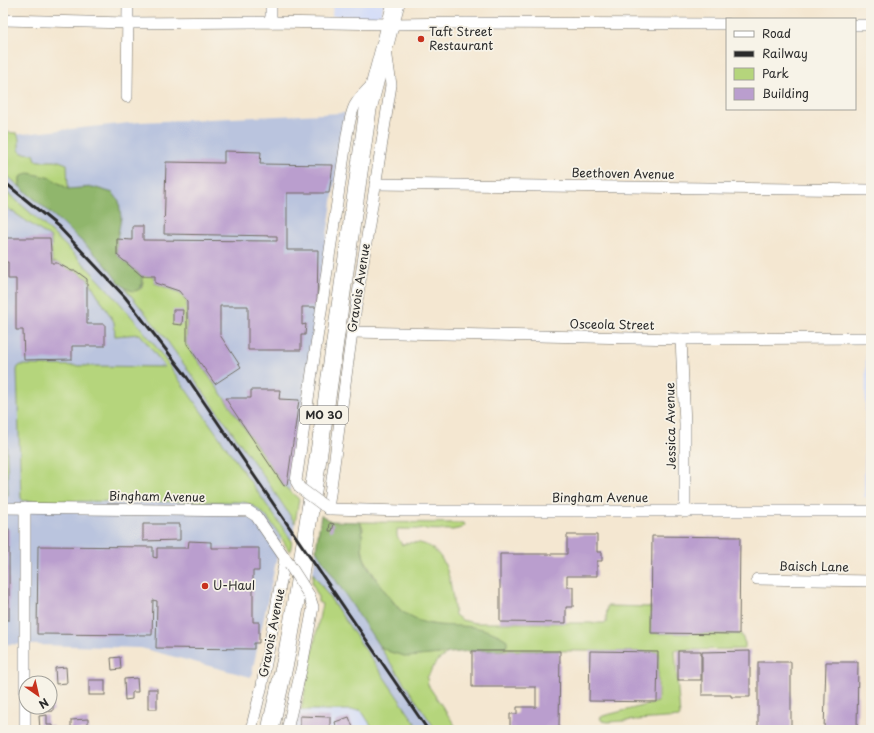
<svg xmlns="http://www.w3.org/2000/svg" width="874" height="733" viewBox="0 0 874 733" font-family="'Playpen Sans',sans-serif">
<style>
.built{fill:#d0daf9}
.industrial{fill:#bac4de}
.green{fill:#b5d57c;stroke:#708054}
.forest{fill:#90b66c;stroke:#5e704c}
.building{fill:#ba9ece}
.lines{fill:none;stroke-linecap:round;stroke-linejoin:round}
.minor-casing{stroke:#716d65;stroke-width:12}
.primary-casing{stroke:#716d65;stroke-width:18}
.minor{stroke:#fff;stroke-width:11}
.primary{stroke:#fff;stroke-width:17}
.rail{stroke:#2b2b2b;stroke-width:3}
.minor-bridge-casing{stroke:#716d65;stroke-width:12;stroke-linecap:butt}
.minor-bridge{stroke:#fff;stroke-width:11}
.poi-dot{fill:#c8321e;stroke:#f7f3e8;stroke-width:1.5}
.labels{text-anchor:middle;stroke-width:3.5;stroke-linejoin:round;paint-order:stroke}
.shield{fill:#f7f3e8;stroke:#686764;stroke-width:1}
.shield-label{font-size:11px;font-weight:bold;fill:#2b2b2b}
.poi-label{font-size:12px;fill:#2b2b2b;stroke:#f7f3e8;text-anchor:start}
.street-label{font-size:12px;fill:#2b2b2b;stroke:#f7f3e8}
</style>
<rect width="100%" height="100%" fill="#f7f3e8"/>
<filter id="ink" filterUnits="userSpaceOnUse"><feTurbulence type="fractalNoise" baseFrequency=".025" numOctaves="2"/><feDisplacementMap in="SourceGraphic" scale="8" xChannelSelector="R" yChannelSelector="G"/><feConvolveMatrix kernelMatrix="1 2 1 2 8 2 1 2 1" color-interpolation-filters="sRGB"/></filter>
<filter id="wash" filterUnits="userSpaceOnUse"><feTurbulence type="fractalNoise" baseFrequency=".012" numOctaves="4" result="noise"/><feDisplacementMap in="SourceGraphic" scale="16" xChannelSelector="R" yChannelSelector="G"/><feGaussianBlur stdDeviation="0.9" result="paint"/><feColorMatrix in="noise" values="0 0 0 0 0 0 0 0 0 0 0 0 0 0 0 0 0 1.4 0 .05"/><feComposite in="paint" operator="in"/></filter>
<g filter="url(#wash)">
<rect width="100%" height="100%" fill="#f4e7d1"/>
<g class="built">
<path d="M333 3H384L381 14 380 16 375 17 332 16Z"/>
<path d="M866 345H871V498L864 497Z"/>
<path d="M298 710H361L374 730H292Z"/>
</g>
<g class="industrial">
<path d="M345 113 287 510 295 523 292 541 283 529 251 677 141 648 3 644V136L140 122Z"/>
<path d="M316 550 373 636 436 730H420L313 573Z"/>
</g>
<g class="green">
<path d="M3 132 17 133 19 139V150L22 153 34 154 36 160 39 161H59L67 164 68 189 51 178H20V187L3 172Z"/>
<path d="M3 189C59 236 109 287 154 344L292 541 290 552C278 534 266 507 243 502L23 501 21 498 17 370 18 367 21 365 165 367 140 334 115 336 114 322 88 279 76 271C67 271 62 263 52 262L51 238 3 205Z"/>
<path d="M143 276H154L155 283 178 292 187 301 186 344 225 399 284 486 299 499 295 523 267 481 163 335 124 287C137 294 144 291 143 276Z"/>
<path d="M3 430H6L8 495H3Z"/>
<path d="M360 522 464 523 465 525 462 528 453 530 397 529V536L402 545C408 542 413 542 420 543 451 550 451 590 455 615L462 620 475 623H606L607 606 651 607V633L741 634 745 643V649L675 650 680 717 608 722 602 721 600 718 603 716 658 702V652L502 650 507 646 443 626 420 622 401 611 380 585 364 558 361 542 363 528Z"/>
<path d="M313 573 420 730H374L361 710H301L322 604 318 602V596L312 583Z"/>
<path d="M379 646C404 661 420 655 448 653L436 662 427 678 428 685 458 730H436Z"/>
</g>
<g class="forest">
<path d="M29 173 51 178 68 189 93 187 113 193 119 201 121 218 117 239V255L142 276C143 283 140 294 130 290 118 286 111 270 103 262 76 235 49 211 20 187V177Z"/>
<path d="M321 515 331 521 360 522C365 533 359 546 364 558 368 570 379 583 387 594 392 599 396 608 403 612 426 629 446 624 473 627 485 629 497 633 507 640V646L502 650 471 651 408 657 390 652 379 646 316 550Z"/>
</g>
<g id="blocks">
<g class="building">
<path d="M224 151 261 152 260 164 333 165 329 193H287V250H318L317 307H302V325L306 324 305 335H301V350H248V306H220V335L241 367 215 384 187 344V301L179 291 155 283V276H142L117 255V239L132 240V226H143V240L277 241V236L164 234 166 162 224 163Z"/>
<path d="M3 238H50L52 263H57L72 271H76L87 279V324H105V346H72V359L24 360 23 330H16V279H8V262H3Z"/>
<path d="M173 310H183L182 325 173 324Z"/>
<path d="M251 390H280L279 399 299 400 287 485 284 486 225 398H251Z"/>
<path d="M330 523 334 524 332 531H329Z"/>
<path d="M143 524H180V540L143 541Z"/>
<rect x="3" y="529" width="6" height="91"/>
<path d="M567 535H597V552H602V561H597V576H567V587H573V607H566V623L500 622V554H567Z"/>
<path d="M652 536 740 537 739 634 651 633Z"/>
<path d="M189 541 211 542V548H259V571H253V622H259V643H254V649L156 648 157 601 153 600 152 635 37 634 38 546 153 547V557L157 558V548H188Z"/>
<path d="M472 651H560L559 730H510V714H517V707H536V687H472Z"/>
<path d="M590 651 658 652 657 702 589 701Z"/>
<rect x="678" y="651" width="23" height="29"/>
<path d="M750 651V697H731V695H702V652Z"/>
<path d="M120 657 121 669 112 670 111 658Z"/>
<rect x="758" y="662" width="33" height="68"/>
<path d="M826 662H858L857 730H824Z"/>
<path d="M66 667 67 683 56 684 55 668Z"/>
<path d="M137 678 138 692H132V699L125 700 124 679Z"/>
<rect x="89" y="680" width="16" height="15"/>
<rect x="148" y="689" width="9" height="20"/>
<path d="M50 699H53V711L44 712V707H50Z"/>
<path d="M47 715V725H53V730H40L39 716Z"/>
<path d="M300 716 330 717V730H300Z"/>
<path d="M349 717 354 730H337L335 722Z"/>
<path d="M88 719V730H63V728H71V720Z"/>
</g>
</g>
</g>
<g filter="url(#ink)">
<use href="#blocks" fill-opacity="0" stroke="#716d65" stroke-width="1"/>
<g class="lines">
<defs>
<g id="minor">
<path d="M3 20 128 23 271 22 391 24 466 23 727 24"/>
<path d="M271 22V3"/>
<path d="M855 25H871"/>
<path d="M127 97 128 3"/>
<path d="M375 184 871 190"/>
<path d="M352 332 681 339 871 338"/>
<path d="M681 339 685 424V512"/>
<path d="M300 488 296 481 347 135C352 107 353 103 374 83"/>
<path d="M323 505 331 509 403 511H871"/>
<path d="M3 508 248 511 256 516 289 564"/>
<path d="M328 509 352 332 391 85 386 50"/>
<path d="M757 579 871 581"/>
<path d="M25 730V508"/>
<path d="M251 730 262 685 285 559"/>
<path d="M287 730 302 666 313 607 309 595"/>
</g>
<path id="primary" d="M270 730 286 658 295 607 323 426 368 109 396 3"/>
</defs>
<use href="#minor" class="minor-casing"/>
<use href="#primary" class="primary-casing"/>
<use href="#minor" class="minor"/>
<use href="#primary" class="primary"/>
<path class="rail" d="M3 181 59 227 125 297 184 373 428 730"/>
<defs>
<g id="minor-bridge">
<path d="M300 488 323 505"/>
<path d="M289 564 309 595"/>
</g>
</defs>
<use href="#minor-bridge" class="minor-bridge-casing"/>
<use href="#minor-bridge" class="minor-bridge"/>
</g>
</g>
<g class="poi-dot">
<circle cx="421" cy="39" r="4"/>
<circle cx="205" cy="586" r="4"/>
</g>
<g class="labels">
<rect class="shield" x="300" y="406" width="48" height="18" rx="3"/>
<g class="shield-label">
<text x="324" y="419">MO 30</text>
</g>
<g class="poi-label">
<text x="429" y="36">Taft Street<tspan x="429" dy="14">Restaurant</tspan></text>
<text x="213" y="590">U-Haul</text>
</g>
<g class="street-label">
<text transform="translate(623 174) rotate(1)" y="4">Beethoven Avenue</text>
<text transform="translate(359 288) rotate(-81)" y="4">Gravois Avenue</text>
<text transform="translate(612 325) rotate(1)" y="4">Osceola Street</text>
<text transform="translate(671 426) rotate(-91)" y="4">Jessica Avenue</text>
<text transform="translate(157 497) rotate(1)" y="4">Bingham Avenue</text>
<text x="600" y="502">Bingham Avenue</text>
<text transform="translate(814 567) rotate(1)" y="4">Baisch Lane</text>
<text transform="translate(272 633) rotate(-79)" y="4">Gravois Avenue</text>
</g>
</g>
<rect width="874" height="733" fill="none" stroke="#f7f3e8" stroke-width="16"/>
<rect x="726" y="18" width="130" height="92" fill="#f7f3e8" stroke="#a5a39c"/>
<rect x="734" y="31" width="20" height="6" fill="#ffffff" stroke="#a5a39c"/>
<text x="762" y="38" font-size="12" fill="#2b2b2b">Road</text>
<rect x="734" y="51" width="20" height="6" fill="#2b2b2b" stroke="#a5a39c"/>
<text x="762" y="58" font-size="12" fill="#2b2b2b">Railway</text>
<rect x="734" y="68" width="20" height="12" fill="#b5d57c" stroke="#a5a39c"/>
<text x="762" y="78" font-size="12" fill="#2b2b2b">Park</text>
<rect x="734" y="88" width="20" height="12" fill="#ba9ece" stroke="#a5a39c"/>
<text x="762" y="98" font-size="12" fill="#2b2b2b">Building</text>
<g transform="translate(38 695) rotate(146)"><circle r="19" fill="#f7f3e8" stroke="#a5a39c"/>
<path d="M0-3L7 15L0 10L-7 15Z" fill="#c8321e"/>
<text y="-6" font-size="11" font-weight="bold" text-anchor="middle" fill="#2b2b2b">N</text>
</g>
</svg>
